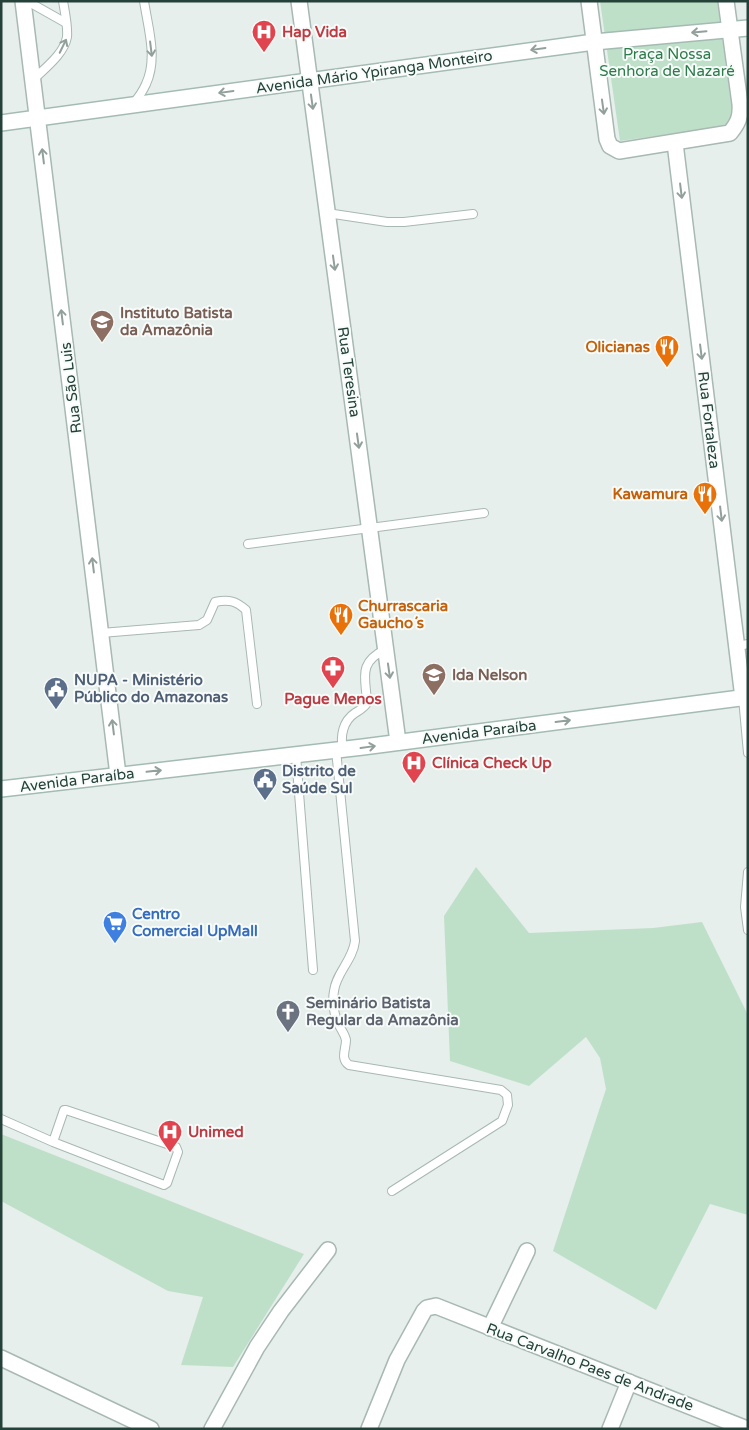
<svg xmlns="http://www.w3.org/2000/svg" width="749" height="1430" viewBox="0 0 749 1430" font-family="'Varela Round',sans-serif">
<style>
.green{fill:#bfe0c8}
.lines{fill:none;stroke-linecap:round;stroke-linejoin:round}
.service-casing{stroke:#a8b8b2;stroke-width:10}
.minor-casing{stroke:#a8b8b2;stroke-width:18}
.tertiary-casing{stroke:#a8b8b2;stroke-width:18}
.secondary-casing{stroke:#a4bbb3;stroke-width:18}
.service{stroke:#fff;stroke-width:8}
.minor{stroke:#fff;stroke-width:15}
.tertiary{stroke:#fff;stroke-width:15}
.secondary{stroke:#fff;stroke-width:15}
.oneway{stroke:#92a09c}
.labels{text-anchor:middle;stroke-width:4;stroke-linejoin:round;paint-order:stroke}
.health-label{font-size:15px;font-weight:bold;fill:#be3a42;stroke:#f7fbf9;text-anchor:start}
.park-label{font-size:15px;fill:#2d7a4b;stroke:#f7fbf9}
.street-label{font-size:15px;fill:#24423a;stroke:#f7fbf9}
.education-label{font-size:15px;font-weight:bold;fill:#785e54;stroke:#f7fbf9;text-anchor:start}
.food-label{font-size:15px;font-weight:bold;fill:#c56008;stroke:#f7fbf9;text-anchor:end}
.service-label{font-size:15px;font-weight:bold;fill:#4e5e75;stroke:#f7fbf9;text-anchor:start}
.shop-label{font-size:15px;font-weight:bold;fill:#366cbe;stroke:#f7fbf9;text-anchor:start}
.worship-label{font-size:15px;font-weight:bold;fill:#5b616d;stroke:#f7fbf9;text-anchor:start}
</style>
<rect width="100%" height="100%" fill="#e6efeb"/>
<g class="green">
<path d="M600 1H717L734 125 620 141Z"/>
<path d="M476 867 529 933 653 928 702 922 748 1015V1215L710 1204 656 1310 553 1251 606 1089 600 1058 586 1037 529 1086 450 1061 444 916Z"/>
<path d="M1 1134 304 1254 233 1367 181 1365 203 1297 168 1291 1 1201Z"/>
</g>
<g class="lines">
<defs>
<g id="service">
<path d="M27 1 66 23"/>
<path d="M33 80C45 68 64 54 67 37 68 26 65 13 63 1"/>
<path d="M133 104C138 98 143 91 146 84 158 58 148 28 144 1"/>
<path d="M327 213 387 222H404L473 214"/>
<path d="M248 544 484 513"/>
<path d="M101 633 199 625 207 620 215 602C229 599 236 601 246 610L257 704"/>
<path d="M738 646 748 644"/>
<path d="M743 698 748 753"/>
<path d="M343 749C340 736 343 721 355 713 360 710 364 708 367 703 366 678 357 663 386 649"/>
<path d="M336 750 355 941C353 960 336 973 334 991 332 1002 334 1016 339 1025 341 1030 345 1034 346 1040 346 1049 340 1059 349 1065L501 1090 507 1095 508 1105 502 1121 392 1191"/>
<path d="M296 755 313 970"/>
<path d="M748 872 745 907 748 930"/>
<path d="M1 1119 53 1142 164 1185 167 1183 178 1152 176 1147 66 1110H64L53 1142"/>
</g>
<g id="minor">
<path d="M23 1 118 775"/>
<path d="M299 1 398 742"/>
<path d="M490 1328 527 1251"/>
<path d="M1 1358 151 1429"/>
<path d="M212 1429 257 1347 281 1311 328 1250"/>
<path d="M369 1429 397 1360 424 1311 427 1308 436 1306 747 1429"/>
<path d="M610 1429 629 1382"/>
</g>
<g id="tertiary">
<path d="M589 1 607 139 610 146 619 151 730 133C738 123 741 117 740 104L726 1"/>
<path d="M675 143 743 698"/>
</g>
<g id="secondary">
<path d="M1 123 594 42 748 28"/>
<path d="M1 789 363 747 748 697"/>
</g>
</defs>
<use href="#service" class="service-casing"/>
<use href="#minor" class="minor-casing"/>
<use href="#tertiary" class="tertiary-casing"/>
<use href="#secondary" class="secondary-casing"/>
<use href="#service" class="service"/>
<use href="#minor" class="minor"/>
<use href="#tertiary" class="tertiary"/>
<use href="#secondary" class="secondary"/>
</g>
<defs><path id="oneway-shaft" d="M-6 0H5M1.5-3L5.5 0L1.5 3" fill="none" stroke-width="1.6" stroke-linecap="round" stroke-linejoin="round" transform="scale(1.25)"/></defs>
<g class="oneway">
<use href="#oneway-shaft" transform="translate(699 32) rotate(175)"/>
<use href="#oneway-shaft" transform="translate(63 46) rotate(-64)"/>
<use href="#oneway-shaft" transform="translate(151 49) rotate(83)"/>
<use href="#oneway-shaft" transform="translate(538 49) rotate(172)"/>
<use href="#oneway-shaft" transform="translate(226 92) rotate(172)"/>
<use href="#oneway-shaft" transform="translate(312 102) rotate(82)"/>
<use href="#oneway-shaft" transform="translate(603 107) rotate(82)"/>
<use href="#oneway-shaft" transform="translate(43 156) rotate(-97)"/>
<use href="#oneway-shaft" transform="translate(681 191) rotate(83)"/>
<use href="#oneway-shaft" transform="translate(334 263) rotate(82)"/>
<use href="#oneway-shaft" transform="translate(62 317) rotate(-97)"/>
<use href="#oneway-shaft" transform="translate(701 352) rotate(83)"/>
<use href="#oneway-shaft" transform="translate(358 441) rotate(82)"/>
<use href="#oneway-shaft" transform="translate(721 514) rotate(83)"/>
<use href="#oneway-shaft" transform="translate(93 565) rotate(-97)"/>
<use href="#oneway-shaft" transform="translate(389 671) rotate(82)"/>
<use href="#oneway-shaft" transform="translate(563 721) rotate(-7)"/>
<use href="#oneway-shaft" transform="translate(113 727) rotate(-97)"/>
<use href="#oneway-shaft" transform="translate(368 747) rotate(-8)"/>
<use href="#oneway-shaft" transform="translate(154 771) rotate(-6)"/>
</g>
<defs>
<symbol id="hospital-pin" viewBox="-11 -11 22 30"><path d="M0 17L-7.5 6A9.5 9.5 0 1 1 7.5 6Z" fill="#e0444e" stroke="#f7fbf9"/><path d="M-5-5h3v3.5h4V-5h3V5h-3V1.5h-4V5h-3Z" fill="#fff"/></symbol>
<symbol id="school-pin" viewBox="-11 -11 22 30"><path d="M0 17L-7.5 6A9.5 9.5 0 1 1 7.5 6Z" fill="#8d6e63" stroke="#f7fbf9"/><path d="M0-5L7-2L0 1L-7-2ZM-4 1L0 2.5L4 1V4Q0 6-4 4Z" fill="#fff"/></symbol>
<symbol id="restaurant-pin" viewBox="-11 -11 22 30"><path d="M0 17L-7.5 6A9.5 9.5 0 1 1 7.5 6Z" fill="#e8710a" stroke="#f7fbf9"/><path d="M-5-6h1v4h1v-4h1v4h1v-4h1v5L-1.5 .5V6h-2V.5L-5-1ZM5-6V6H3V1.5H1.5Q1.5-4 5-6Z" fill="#fff"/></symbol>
<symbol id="pharmacy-pin" viewBox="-11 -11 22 30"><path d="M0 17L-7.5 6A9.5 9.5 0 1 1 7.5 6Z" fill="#e0444e" stroke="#f7fbf9"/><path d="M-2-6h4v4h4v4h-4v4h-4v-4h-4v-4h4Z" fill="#fff"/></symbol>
<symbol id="civic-pin" viewBox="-11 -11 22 30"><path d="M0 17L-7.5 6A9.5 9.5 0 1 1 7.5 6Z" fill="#5c6f8a" stroke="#f7fbf9"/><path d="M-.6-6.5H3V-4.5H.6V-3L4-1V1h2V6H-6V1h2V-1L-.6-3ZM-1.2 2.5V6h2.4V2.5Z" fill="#fff"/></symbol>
<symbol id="supermarket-pin" viewBox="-11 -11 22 30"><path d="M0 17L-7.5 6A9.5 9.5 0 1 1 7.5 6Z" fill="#3f7fe0" stroke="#f7fbf9"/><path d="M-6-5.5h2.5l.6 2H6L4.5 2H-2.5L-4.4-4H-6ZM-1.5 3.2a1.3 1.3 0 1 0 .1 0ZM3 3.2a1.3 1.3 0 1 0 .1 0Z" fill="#fff"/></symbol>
<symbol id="church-pin" viewBox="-11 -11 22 30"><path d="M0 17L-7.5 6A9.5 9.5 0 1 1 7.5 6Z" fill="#6b7280" stroke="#f7fbf9"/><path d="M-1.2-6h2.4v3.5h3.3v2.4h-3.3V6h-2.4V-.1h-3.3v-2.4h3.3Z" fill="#fff"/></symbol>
</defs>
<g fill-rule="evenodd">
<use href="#hospital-pin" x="250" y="18" width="28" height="38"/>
<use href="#school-pin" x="88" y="308" width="28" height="38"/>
<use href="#restaurant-pin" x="653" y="333" width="28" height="38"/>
<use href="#restaurant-pin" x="691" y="480" width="28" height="38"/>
<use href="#restaurant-pin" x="327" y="601" width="28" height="38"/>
<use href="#pharmacy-pin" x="319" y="654" width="28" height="38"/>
<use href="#school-pin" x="420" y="661" width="28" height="38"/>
<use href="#civic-pin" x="42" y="675" width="28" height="38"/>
<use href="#hospital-pin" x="400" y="749" width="28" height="38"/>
<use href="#civic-pin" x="251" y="766" width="28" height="38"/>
<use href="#supermarket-pin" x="101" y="909" width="28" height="38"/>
<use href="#church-pin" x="274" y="998" width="28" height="38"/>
<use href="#hospital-pin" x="156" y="1118" width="28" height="38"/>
</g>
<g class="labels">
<g class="health-label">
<text x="282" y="37">Hap Vida</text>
<text x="333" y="704" text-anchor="middle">Pague Menos</text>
<text x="432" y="768">Clínica Check Up</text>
<text x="188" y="1137">Unimed</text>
</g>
<g class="park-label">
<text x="667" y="59">Praça Nossa<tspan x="667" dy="17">Senhora de Nazaré</tspan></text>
</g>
<g class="street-label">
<text transform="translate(374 72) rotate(-8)" y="5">Avenida Mário Ypiranga Monteiro</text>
<text transform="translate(349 372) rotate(82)" y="5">Rua Teresina</text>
<text transform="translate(71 388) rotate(-97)" y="5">Rua São Luis</text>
<text transform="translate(709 420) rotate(83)" y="5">Rua Fortaleza</text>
<text transform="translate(479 732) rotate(-7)" y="5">Avenida Paraíba</text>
<text transform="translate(77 780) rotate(-7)" y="5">Avenida Paraíba</text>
<text transform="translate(590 1367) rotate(21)" y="5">Rua Carvalho Paes de Andrade</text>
</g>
<g class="education-label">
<text x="120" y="318">Instituto Batista<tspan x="120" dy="17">da Amazônia</tspan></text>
<text x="452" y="680">Ida Nelson</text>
</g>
<g class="food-label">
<text x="650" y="352">Olicianas</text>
<text x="688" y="499">Kawamura</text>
<text x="358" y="611" text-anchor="start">Churrascaria<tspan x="358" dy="17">Gaucho´s</tspan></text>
</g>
<g class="service-label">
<text x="74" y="685">NUPA - Ministério<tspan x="74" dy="17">Público do Amazonas</tspan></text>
<text x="282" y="776">Distrito de<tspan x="282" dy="17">Saúde Sul</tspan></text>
</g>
<g class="shop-label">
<text x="132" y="919">Centro<tspan x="132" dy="17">Comercial UpMall</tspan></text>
</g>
<g class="worship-label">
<text x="306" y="1008">Seminário Batista<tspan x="306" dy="17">Regular da Amazônia</tspan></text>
</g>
</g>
<rect width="749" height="1430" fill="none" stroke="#24423a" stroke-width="5"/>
</svg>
